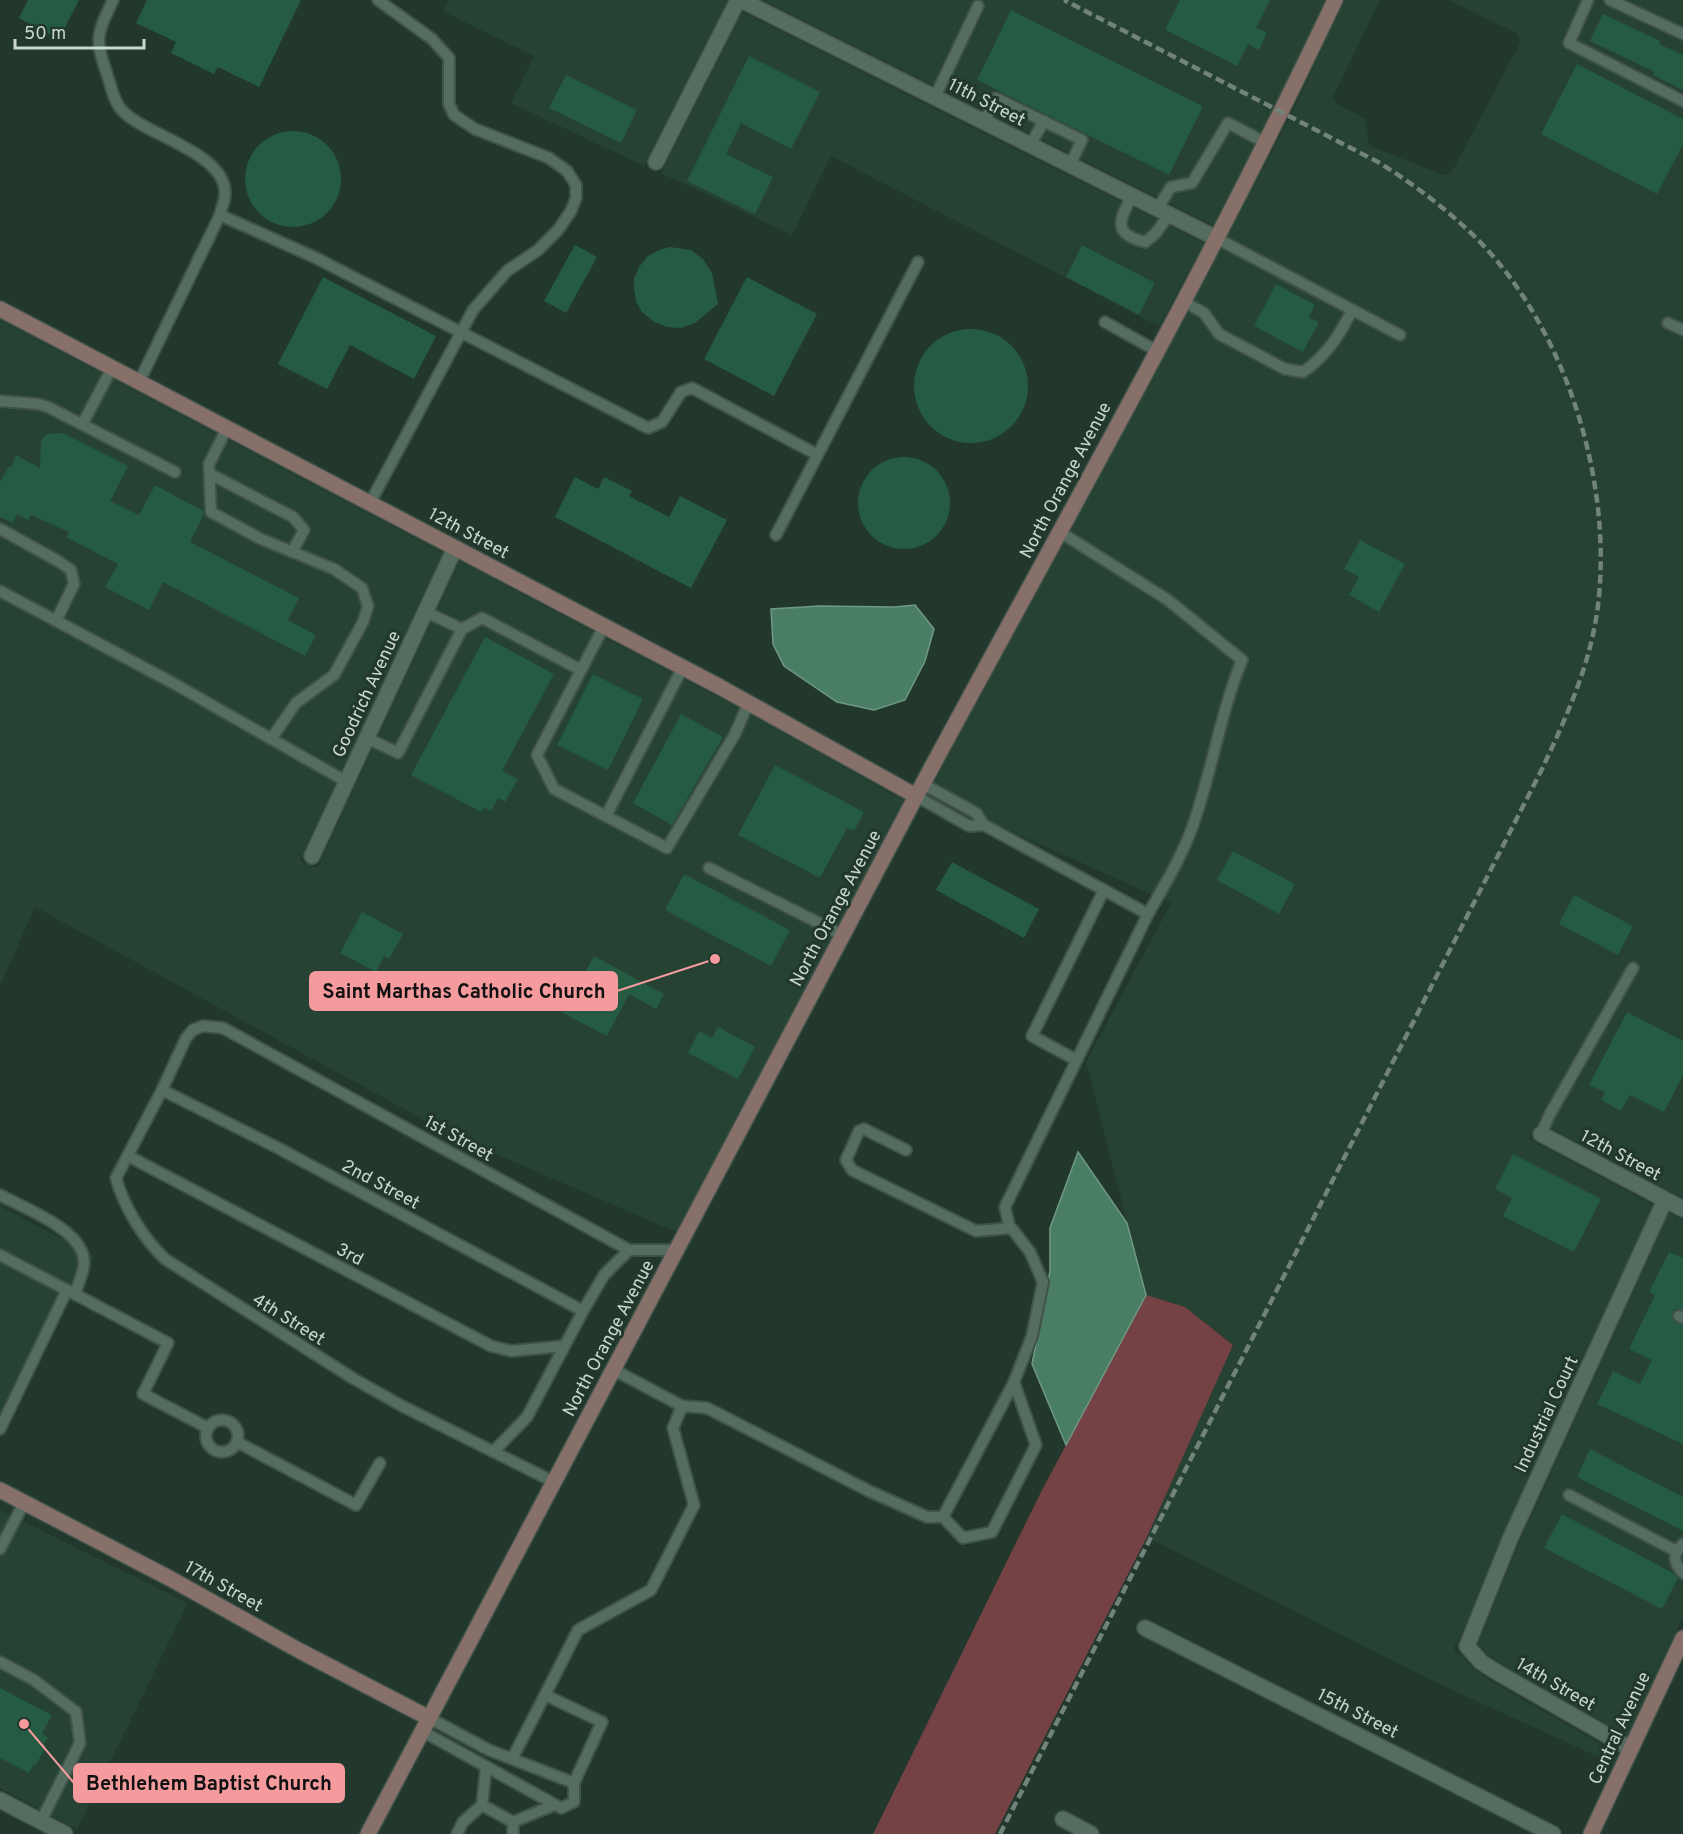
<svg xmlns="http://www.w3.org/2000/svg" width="1683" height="1834" viewBox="0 0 1683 1834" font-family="Overpass,sans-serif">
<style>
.built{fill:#254233}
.green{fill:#744244}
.water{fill:#497e64;stroke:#709984;stroke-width:1.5}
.building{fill:#255b42}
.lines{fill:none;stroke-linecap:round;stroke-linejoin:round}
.lane-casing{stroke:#405349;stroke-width:14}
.street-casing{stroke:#405349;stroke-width:18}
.secondary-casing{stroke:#405349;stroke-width:18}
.lane{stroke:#556c60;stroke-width:10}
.street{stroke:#556c60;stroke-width:15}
.secondary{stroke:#87706a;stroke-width:15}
.rail{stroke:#71837a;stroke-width:4.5;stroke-dasharray:9 4.5;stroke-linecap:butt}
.labels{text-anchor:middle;stroke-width:6;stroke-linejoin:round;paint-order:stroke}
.street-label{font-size:18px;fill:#cad7d0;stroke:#22382d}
.leader{fill:none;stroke:#f59b9e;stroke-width:2}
.callout-dot{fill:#f59b9e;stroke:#22382d;stroke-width:2}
.callout{fill:#f59b9e;stroke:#f59b9e;stroke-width:2}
.callout-label{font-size:20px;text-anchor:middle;font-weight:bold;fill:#111}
</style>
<rect width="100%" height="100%" fill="#22382d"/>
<g class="built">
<path d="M449 0H728L644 166 511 103 534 56 443 11Z"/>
<path d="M763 0H1326L1275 107 1213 225Z"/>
<path d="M1345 0H1380L1335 93 1333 98 1336 103 1366 119 1368 141 1371 146 1443 175H1448L1453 170 1519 45 1520 39 1516 33 1449 0H1683V1198L1539 1122 1529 1139 1653 1205 1502 1536 1459 1641 1454 1647 1455 1653 1461 1655 1473 1669 1489 1680 1618 1754 1614 1764 1435 1682 1147 1537 1233 1345 1185 1307 1146 1295 1086 1062 1171 903 928 794 1220 251 1291 115Z"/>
<path d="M742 12 1204 243 1159 326 831 156 792 235 661 173Z"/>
<path d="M0 320 443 553 300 861 317 868 459 561 744 711 904 801 676 1232 450 1134 35 907 0 986Z"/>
<path d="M0 1206 94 1256 0 1419Z"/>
<path d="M1669 1213 1683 1220V1617L1627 1736 1500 1663 1487 1654 1478 1644 1519 1543Z"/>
<path d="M0 1510 188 1603 77 1829 0 1788Z"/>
</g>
<path class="green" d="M1146 1295 1185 1307 1233 1345 1147 1537 995 1834H873L1041 1492Z"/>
<g class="water">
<path d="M915 605 934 629 925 661 905 700 874 710 837 702 784 666 773 644 771 609 820 606 895 607Z"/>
<path d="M1078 1152 1127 1223 1146 1295 1066 1445 1032 1364 1050 1271V1228Z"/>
</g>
<g class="building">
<path d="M28 0H79L59 39 19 18Z"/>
<path d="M147 0H301L259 87 218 67 214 74 171 53 176 42 136 23Z"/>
<path d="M1180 0H1270L1256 28 1267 33 1259 50 1248 44 1237 66 1165 30Z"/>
<path d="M1011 10 1203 106 1169 175 977 80Z"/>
<path d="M1603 14 1660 41 1659 44 1683 55V90L1653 75 1655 72 1590 41Z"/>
<path d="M749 56 820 92 791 149 741 123 726 154 773 177 755 214 687 181Z"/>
<path d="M1577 64 1683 119V144L1657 194 1541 134Z"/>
<path d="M566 75 637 110 621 143 549 108Z"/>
<circle cx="293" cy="179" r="48"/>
<path d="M575 245 597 257 566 313 544 301Z"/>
<path d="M1082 245 1155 283 1139 315 1066 277Z"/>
<path d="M670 247 691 250 703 259 712 273 718 304 695 323 681 328 667 327 654 322 642 312 636 301 634 288V279L639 267 648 256 659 250Z"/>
<path d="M323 277 436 336 414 379 350 345 327 389 278 364Z"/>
<path d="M747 277 817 314 774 396 704 359Z"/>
<path d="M1276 284 1315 305 1309 317 1319 322 1303 352 1254 326Z"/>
<circle cx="971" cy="386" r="57"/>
<path d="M63 433 128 466 110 501 139 515 155 485 203 511 204 514 190 542 299 598 288 620 316 635 305 656 163 582 149 610 105 587 118 564 66 537 69 532 31 515 28 520 17 514 13 523 0 517V482L9 466 11 468 16 455 40 468 41 443 43 437 48 434Z"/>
<circle cx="904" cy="503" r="46"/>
<path d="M575 477 598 489 604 477 632 491 629 496 669 517 680 496 727 520 691 588 555 517Z"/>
<path d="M1360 540 1405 564 1379 612 1349 595 1359 577 1344 569Z"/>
<path d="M485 637 554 674 502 771 518 779 505 802 498 798 491 811 484 807 481 812 411 775Z"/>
<path d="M593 674 643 699 608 770 557 745Z"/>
<path d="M681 714 723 737 672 825 633 803Z"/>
<path d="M775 765 864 812 854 831 847 828 820 878 738 835Z"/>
<path d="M1233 851 1295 884 1279 914 1217 880Z"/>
<path d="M952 862 1039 909 1024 938 936 890Z"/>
<path d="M684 874 790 930 771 966 665 910Z"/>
<path d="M1574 895 1633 926 1618 955 1559 924Z"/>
<path d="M362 912 403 934 389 959 384 956 376 972 340 953Z"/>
<path d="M594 956 664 994 656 1009 629 994 607 1036 563 1013Z"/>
<path d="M1627 1012 1683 1041V1075L1664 1112 1630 1095 1621 1111 1601 1100 1605 1092 1589 1085Z"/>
<path d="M718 1027 755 1047 738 1079 688 1053 699 1031 712 1038Z"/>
<path d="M1513 1154 1601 1199 1574 1252 1503 1216 1512 1198 1495 1189Z"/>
<path d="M1669 1252 1683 1258V1310L1675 1309 1672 1316 1675 1322 1683 1325V1444L1597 1404 1613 1371 1640 1384 1652 1360 1629 1349 1655 1295 1649 1292Z"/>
<path d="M1590 1449 1683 1497V1531L1577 1477Z"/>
<path d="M1562 1514 1673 1573 1678 1578 1662 1609 1544 1548Z"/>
<path d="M0 1688 52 1715 42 1734 48 1737 44 1744 46 1746 36 1765 34 1764 29 1773 0 1758Z"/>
</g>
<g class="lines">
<defs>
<g id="lane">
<path d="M113 0C97 34 94 38 107 74 112 89 114 105 127 115 151 136 224 154 225 192 226 199 221 208 220 215L139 382"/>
<path d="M1588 0 1569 43 1683 101"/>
<path d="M1610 0 1683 34"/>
<path d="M935 97 978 6"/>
<path d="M984 122 996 98 1082 140 1070 165"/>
<path d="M1030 145 1044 121"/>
<path d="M1132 196C1119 220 1112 234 1145 242L1155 234 1169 215"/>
<path d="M1157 209 1171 187 1192 183 1228 123 1266 143"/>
<path d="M220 215 316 258 648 428 662 422 681 392 692 388 816 454"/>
<path d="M1216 238 1400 335"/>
<path d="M1183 301 1204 313 1219 334 1285 369 1303 372C1326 356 1340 335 1352 310"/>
<path d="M1105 322 1157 351"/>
<path d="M1668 323 1683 330"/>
<path d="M0 401 38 404 48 407 175 472"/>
<path d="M83 423 112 368"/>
<path d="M227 428 209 464 211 512 261 539 334 569 362 588 368 606 363 622 334 675 296 703 271 739"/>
<path d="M210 474 293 517 304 530 292 552"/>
<path d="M370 503 473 310 507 271 538 250 558 230 571 211 576 198V185L567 171 549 158 475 129 454 115 449 104V58L432 39 378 0"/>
<path d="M0 529 58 561 71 570 74 584 56 621"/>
<path d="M1060 532 1168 600 1242 660C1220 714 1212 772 1192 828 1181 858 1164 886 1148 914"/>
<path d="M776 535 918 262"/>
<path d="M0 591 173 683 347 782"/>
<path d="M426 612 462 629"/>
<path d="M604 626 537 755 554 789 667 848 735 734 749 702"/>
<path d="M367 738 398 753 462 629 482 618 581 670"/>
<path d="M916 796 969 826 984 825 976 813 923 784"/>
<path d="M606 816 683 667"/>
<path d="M984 825 1148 914 1005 1207 1009 1225 1030 1252 1043 1282 1032 1336 1014 1382 943 1517 963 1538 992 1532 1036 1445 1014 1382"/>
<path d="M709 868 843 935"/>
<path d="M1076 1060 1032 1036 1104 890"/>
<path d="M162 1090 278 1148 583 1311"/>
<path d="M1541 1134 1550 1114 1633 968"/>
<path d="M906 1150 864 1129 859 1131 846 1160 852 1170 976 1231 1011 1228"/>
<path d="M128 1156 491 1346 511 1351 564 1346"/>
<path d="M0 1195C24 1208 84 1230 84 1262 84 1272 78 1284 75 1294"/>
<path d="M0 1255 168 1343 143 1394 208 1428"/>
<path d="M1679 1316 1683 1318"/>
<path d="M614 1370 682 1406 707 1408 869 1491 927 1517H943"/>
<circle cx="222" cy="1436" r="16"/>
<path d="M0 1429 67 1290"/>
<path d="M237 1442 356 1505 380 1463"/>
<path d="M493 1452 527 1417 583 1311 604 1275 629 1250"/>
<path d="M554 1482 402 1406 354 1379 165 1259C143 1238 124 1207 116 1178L162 1090 186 1038 193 1030 203 1026 223 1028 629 1250H677"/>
<path d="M1569 1495 1676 1551"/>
<path d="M1683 1544C1672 1554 1673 1562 1683 1573"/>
<path d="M0 1549 24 1503"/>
<path d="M0 1662 34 1680 76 1712 80 1743 41 1821"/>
<path d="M422 1731 561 1808 574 1802V1783L489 1750 429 1718"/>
<path d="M512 1759 545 1695"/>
<path d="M574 1783 602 1722 545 1695 578 1630 651 1590 694 1505 673 1428 682 1406"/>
<path d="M482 1805 513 1822V1834"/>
<path d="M513 1822 554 1805"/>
<path d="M457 1834 463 1822 482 1805 486 1768"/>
</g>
<g id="street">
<path d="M741 0 1216 238"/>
<path d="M656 162 738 0"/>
<path d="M312 856 455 548"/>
<path d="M1541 1134 1683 1209"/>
<path d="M1145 1628 1553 1834"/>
<path d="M1631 1749 1495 1671 1481 1662 1467 1646 1510 1539 1665 1200"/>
<path d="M0 1800 65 1834"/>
<path d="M1063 1819 1091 1834"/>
</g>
<g id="secondary">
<path d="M0 309 720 687 916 796"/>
<path d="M0 1490 171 1579 300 1651 429 1718"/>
<path d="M368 1834C550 1490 730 1145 913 802 1056 536 1206 273 1335 0"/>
<path d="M1591 1834 1683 1638"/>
</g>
</defs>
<use href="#lane" class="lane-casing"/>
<use href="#street" class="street-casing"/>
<use href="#secondary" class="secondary-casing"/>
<use href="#lane" class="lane"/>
<use href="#street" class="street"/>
<use href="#secondary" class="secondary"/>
<path class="rail" d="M1000 1834 1541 771C1566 718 1591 664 1598 605 1613 482 1566 329 1478 240 1448 210 1415 185 1378 162L1064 0"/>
</g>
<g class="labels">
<g class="street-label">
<text transform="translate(987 102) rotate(27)" y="6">11th Street</text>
<text transform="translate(1065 480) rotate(-62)" y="6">North Orange Avenue</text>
<text transform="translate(469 533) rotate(28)" y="6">12th Street</text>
<text transform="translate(366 694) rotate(-65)" y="6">Goodrich Avenue</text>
<text transform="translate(835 908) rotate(-62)" y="6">North Orange Avenue</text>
<text transform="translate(459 1138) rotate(29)" y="6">1st Street</text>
<text transform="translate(1621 1155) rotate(28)" y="6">12th Street</text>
<text transform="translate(381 1184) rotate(28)" y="6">2nd Street</text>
<text transform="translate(350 1254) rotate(28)" y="6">3rd</text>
<text transform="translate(289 1319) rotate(32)" y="6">4th Street</text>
<text transform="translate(608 1338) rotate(-62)" y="6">North Orange Avenue</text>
<text transform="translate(1546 1414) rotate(-65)" y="6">Industrial Court</text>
<text transform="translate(224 1586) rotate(29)" y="6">17th Street</text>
<text transform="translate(1556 1684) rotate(30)" y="6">14th Street</text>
<text transform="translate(1358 1713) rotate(27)" y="6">15th Street</text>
<text transform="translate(1619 1728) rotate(-65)" y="6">Central Avenue</text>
</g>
</g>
<path class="leader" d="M715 959L617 991M24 1724L74 1783"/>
<g class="callout-dot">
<circle cx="715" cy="959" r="6"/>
<circle cx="24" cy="1724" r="6"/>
</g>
<g class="callout">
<rect x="310" y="972" width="307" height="38" rx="6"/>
<rect x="74" y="1764" width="270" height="38" rx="6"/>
</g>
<g class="callout-label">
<text x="464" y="998">Saint Marthas Catholic Church</text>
<text x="209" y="1790">Bethlehem Baptist Church</text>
</g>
<path d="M15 39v9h129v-9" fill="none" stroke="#cad7d0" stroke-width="3"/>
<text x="24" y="39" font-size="18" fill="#cad7d0" stroke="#22382d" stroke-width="4.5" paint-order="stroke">50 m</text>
</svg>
